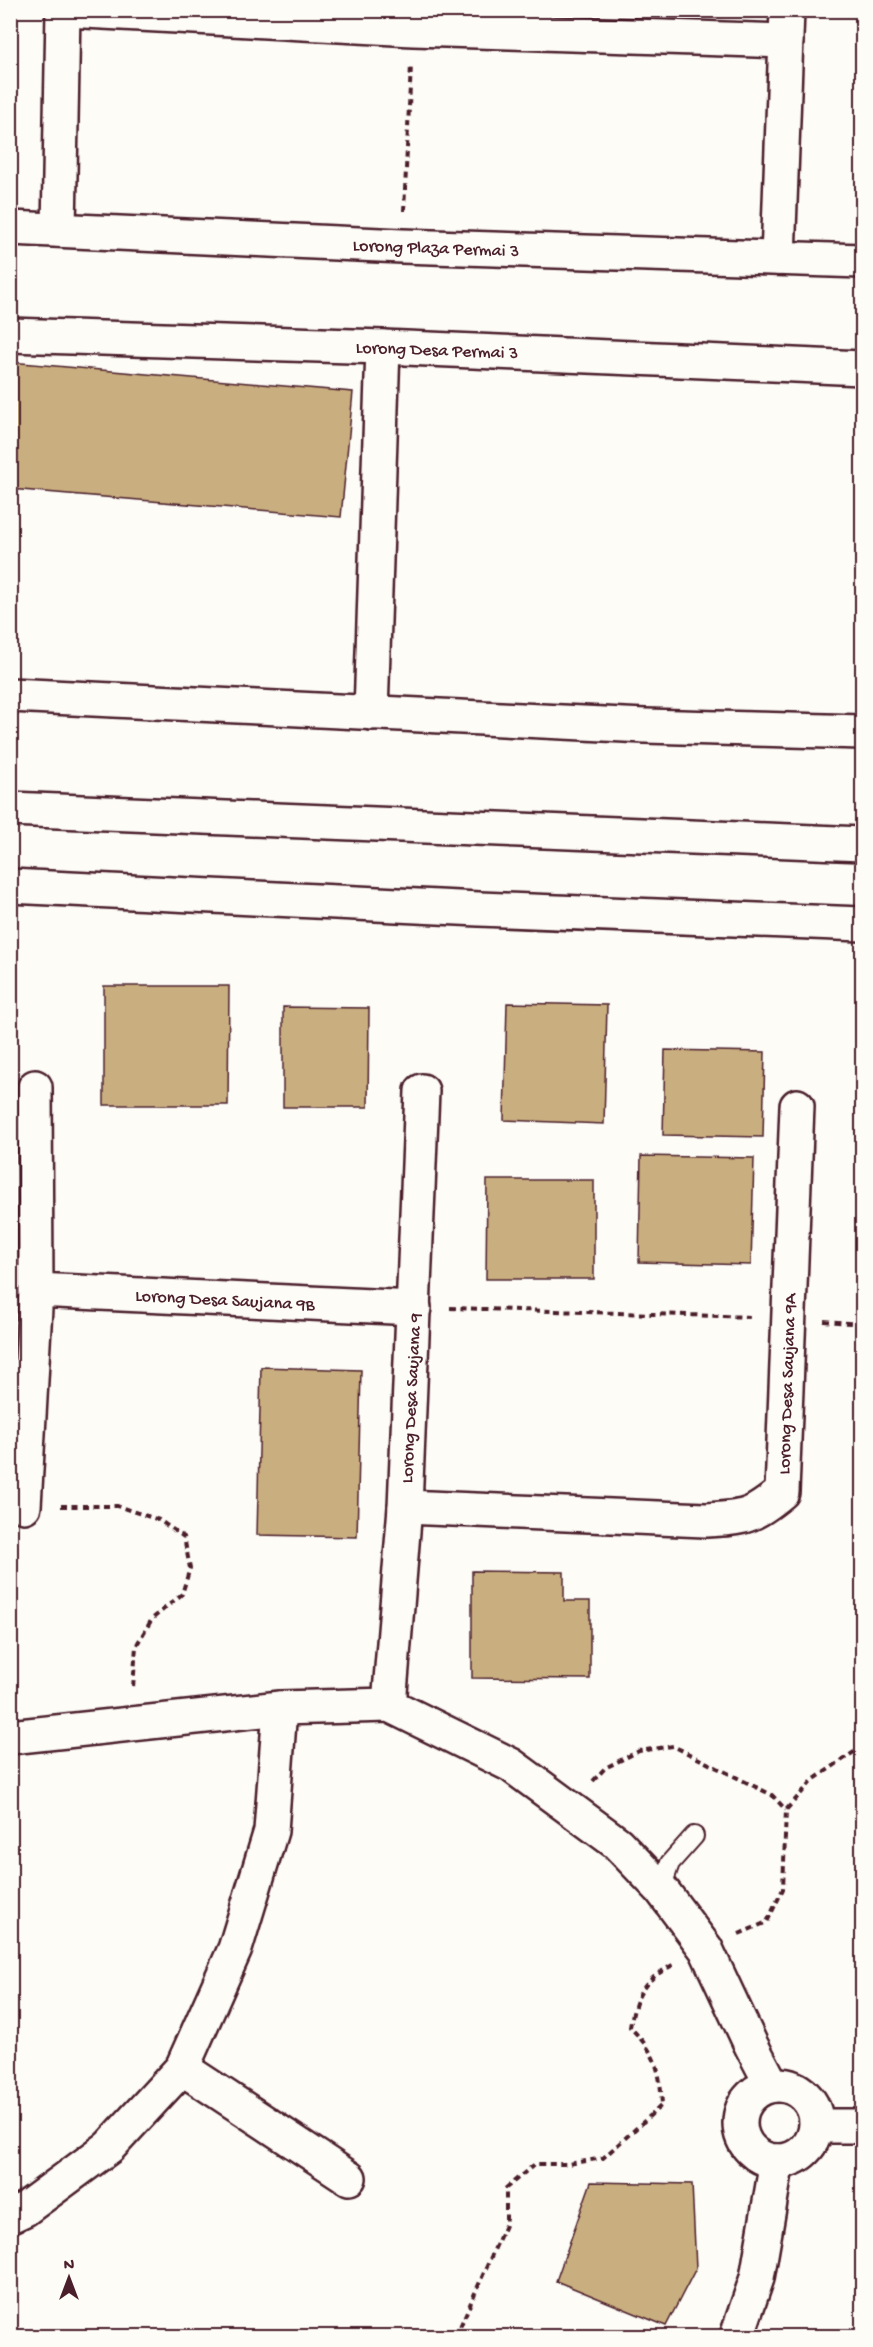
<svg xmlns="http://www.w3.org/2000/svg" width="873" height="2347" viewBox="0 0 873 2347" font-family="'Gochi Hand',sans-serif">
<style>
.building{fill:#c9ae7f;stroke:#4a1f2b;stroke-width:1.5}
.lines{fill:none;stroke-linecap:round;stroke-linejoin:round}
.service-casing{stroke:#4a1f2b;stroke-width:22}
.minor-casing{stroke:#4a1f2b;stroke-width:38}
.tertiary-casing{stroke:#4a1f2b;stroke-width:38}
.path{stroke:#4a1f2b;stroke-width:4;stroke-dasharray:6 4.5;stroke-linecap:butt}
.service{stroke:#fdfcf7;stroke-width:18}
.minor{stroke:#fdfcf7;stroke-width:33}
.tertiary{stroke:#fdfcf7;stroke-width:33}
.labels{text-anchor:middle;stroke-width:4.5;stroke-linejoin:round;paint-order:stroke}
.street-label{font-size:18px;fill:#4a1f2b;stroke:#fdfcf7}
</style>
<rect width="100%" height="100%" fill="#fdfcf7"/>
<filter id="ink" filterUnits="userSpaceOnUse"><feTurbulence type="fractalNoise" baseFrequency=".0167" numOctaves="2"/><feDisplacementMap in="SourceGraphic" scale="12" xChannelSelector="R" yChannelSelector="G"/><feConvolveMatrix kernelMatrix="1 2 1 2 8 2 1 2 1" color-interpolation-filters="sRGB"/></filter>
<g filter="url(#ink)">
<g class="building">
<path d="M10 362 353 392 341 517 10 489Z"/>
<path d="M104 986H229L228 1105H104Z"/>
<path d="M507 1003 607 1005 604 1124 504 1120Z"/>
<path d="M283 1007 369 1008 368 1107H283Z"/>
<path d="M665 1050 765 1052 763 1137 663 1135Z"/>
<path d="M641 1156 754 1158 751 1265 639 1262Z"/>
<path d="M487 1180H594V1279H486Z"/>
<path d="M261 1367 361 1370 357 1537 257 1535Z"/>
<path d="M472 1571 564 1572V1601H590V1679L472 1678Z"/>
<path d="M591 2182 692 2184 696 2268 666 2326 556 2281Z"/>
</g>
<g class="lines">
<defs>
<path id="service" d="M661 1889 670 1863 694 1836"/>
<g id="minor">
<path d="M66 10 413 29 786 41"/>
<path d="M10 228 402 246 862 261"/>
<path d="M59 230 63 10"/>
<path d="M778 258 787 10"/>
<path d="M10 335 383 347 862 368"/>
<path d="M10 695 645 726 862 732"/>
<path d="M371 713 383 347"/>
<path d="M35 1087 36 1290 414 1308"/>
<path d="M24 1506 36 1290"/>
<path d="M405 1507 705 1520C744 1518 751 1518 782 1492L797 1106"/>
<path d="M389 1705 405 1507 422 1091"/>
<path d="M10 1737 280 1708 389 1705 511 1765 617 1843 661 1889 706 1949 751 2045 772 2085"/>
<path d="M182 2068 349 2178"/>
<circle cx="778" cy="2123" r="38"/>
<path d="M817 2126H862"/>
<path d="M10 2216 25 2209 109 2147 182 2068 235 1949 271 1831 280 1708"/>
<path d="M737 2336 757 2278 777 2161"/>
</g>
<g id="tertiary">
<path d="M10 809 862 844"/>
<path d="M10 886 479 909 862 924"/>
</g>
</defs>
<use href="#service" class="service-casing"/>
<use href="#minor" class="minor-casing"/>
<use href="#tertiary" class="tertiary-casing"/>
<g class="path">
<path d="M404 211 411 65"/>
<path d="M450 1308 754 1317"/>
<path d="M824 1321 862 1324"/>
<path d="M61 1506H117L159 1520 184 1537 190 1568 182 1594 152 1619 136 1646 133 1688"/>
<path d="M593 1781 605 1768 639 1751 673 1746 772 1795 786 1810"/>
<path d="M739 1934 767 1922 783 1889 786 1810 813 1780 857 1750 862 1742"/>
<path d="M456 2336 506 2223V2188L535 2164H568L603 2158 662 2105C660 2068 656 2054 630 2027 636 1995 643 1980 673 1965"/>
</g>
<use href="#service" class="service"/>
<use href="#minor" class="minor"/>
<use href="#tertiary" class="tertiary"/>
</g>
</g>
<g class="labels">
<g class="street-label">
<text transform="translate(436 247) rotate(2)" y="6">Lorong Plaza Permai 3</text>
<text transform="translate(437 349) rotate(2)" y="6">Lorong Desa Permai 3</text>
<text transform="translate(225 1299) rotate(3)" y="6">Lorong Desa Saujana 9B</text>
<text transform="translate(786 1384) rotate(-88)" y="6">Lorong Desa Saujana 9A</text>
<text transform="translate(410 1398) rotate(-87)" y="6">Lorong Desa Saujana 9</text>
</g>
</g>
<rect width="873" height="2347" fill="none" stroke="#fdfcf7" stroke-width="36"/>
<rect x="18" y="18" width="837" height="2311" fill="none" stroke="#4a1f2b" stroke-width="2" filter="url(#ink)"/>
<g transform="translate(69 2278)" stroke="#fdfcf7" stroke-width="4.5" paint-order="stroke">
<path d="M0-4.5L10 22L0 15L-10 22Z" fill="#4a1f2b"/>
<text y="-9" font-size="16" font-weight="bold" text-anchor="middle" fill="#4a1f2b">N</text>
</g>
</svg>
